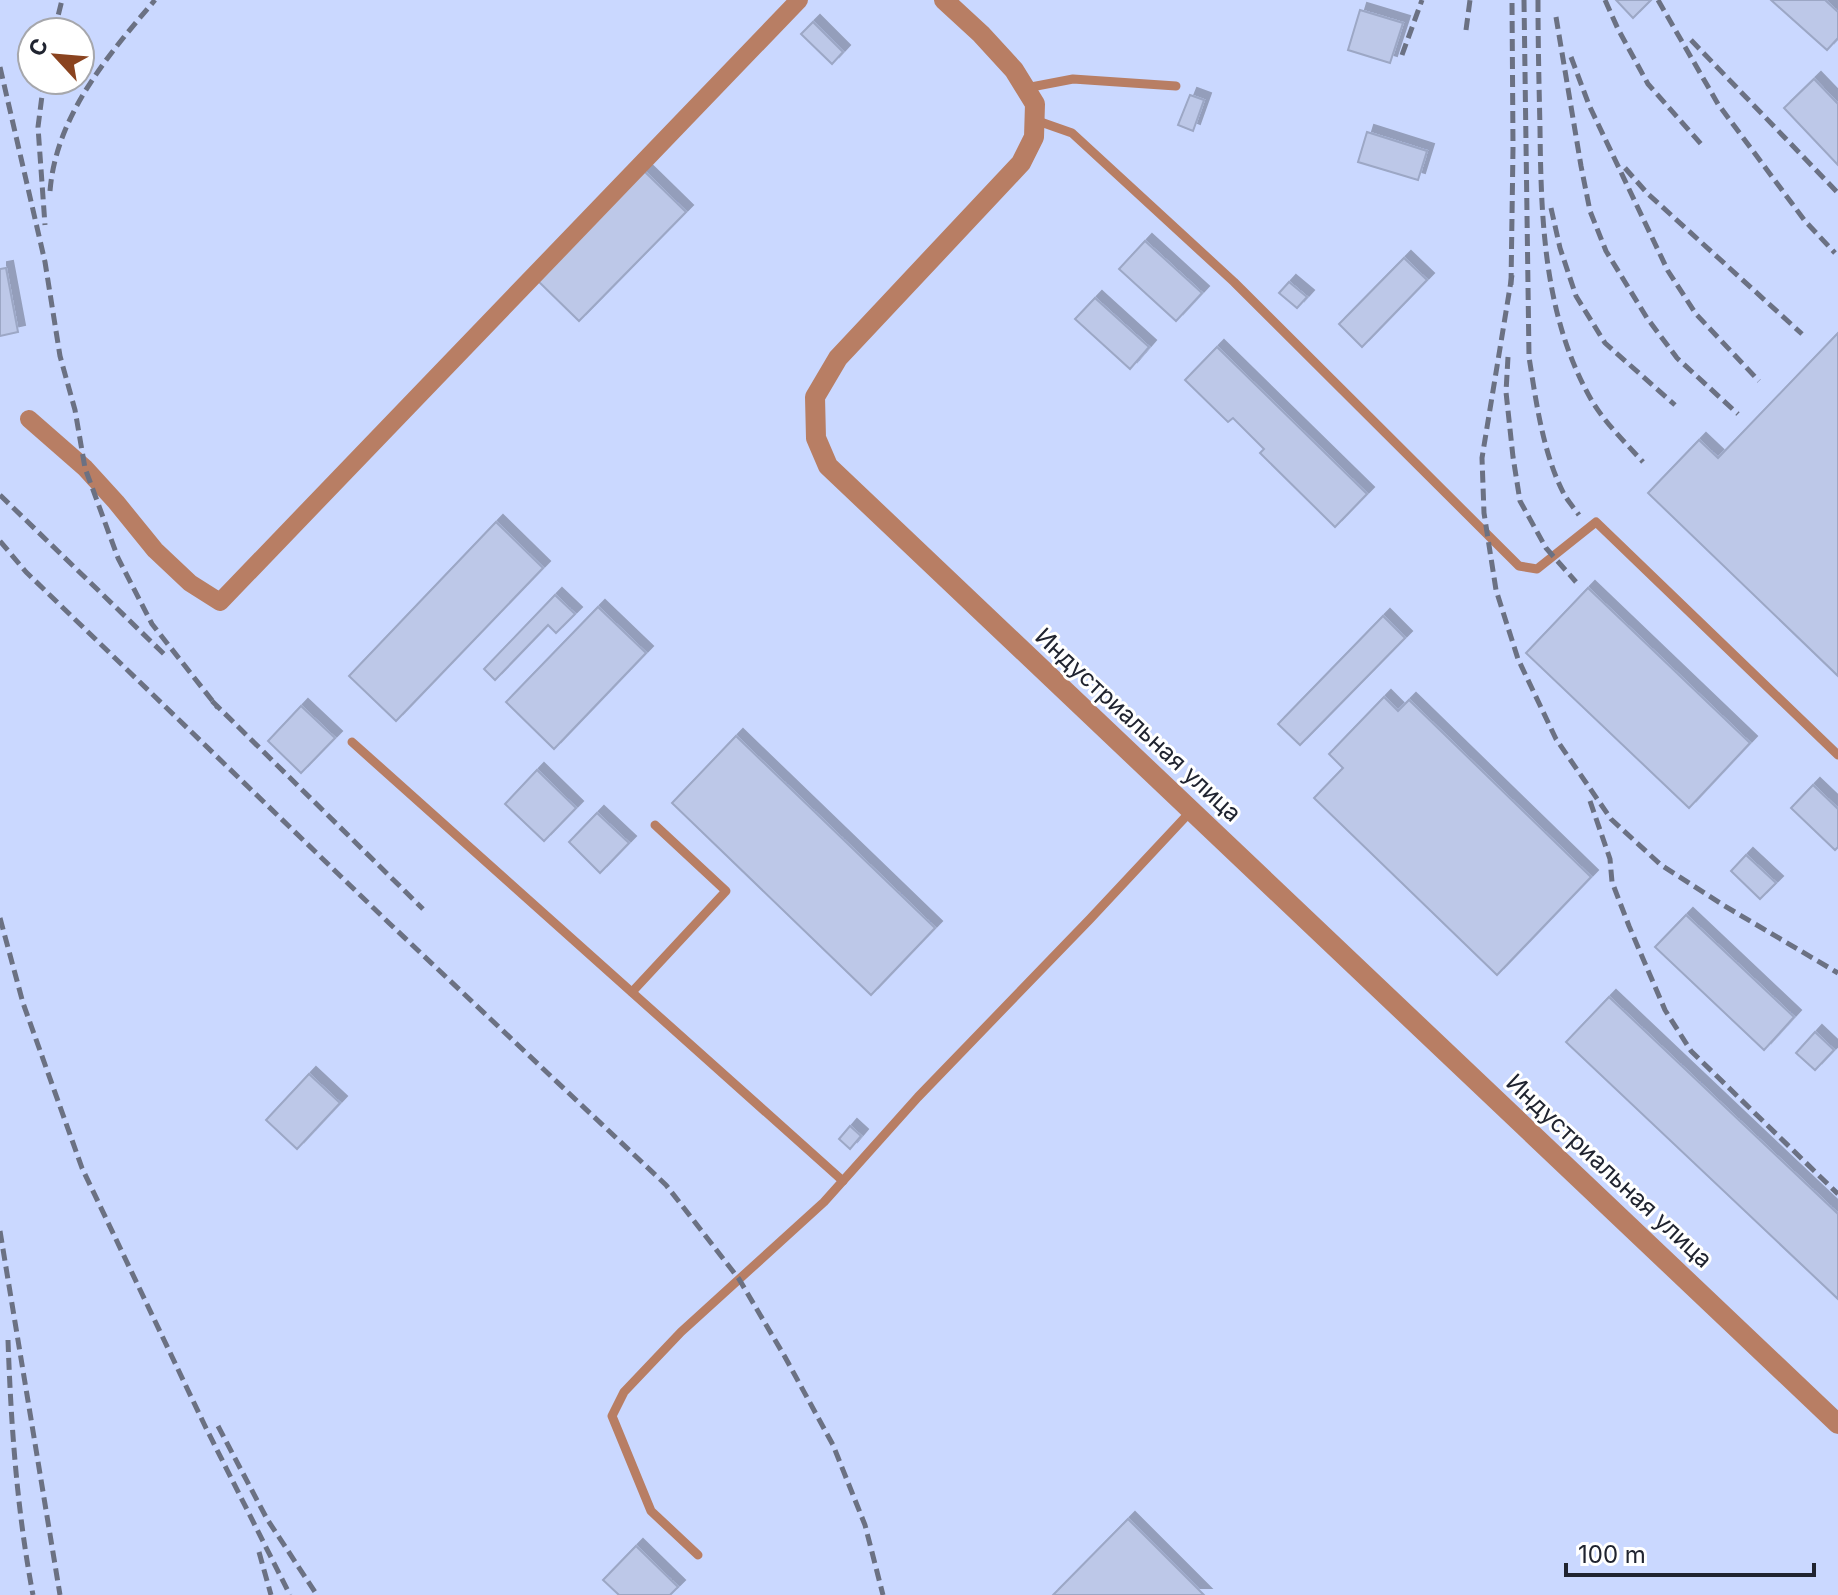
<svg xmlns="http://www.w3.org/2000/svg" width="1838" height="1595" viewBox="0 0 1838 1595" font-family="Inter,sans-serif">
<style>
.built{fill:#cad8ff;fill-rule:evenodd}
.building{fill:#bdc8e8;stroke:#9ca7c5;stroke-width:2;filter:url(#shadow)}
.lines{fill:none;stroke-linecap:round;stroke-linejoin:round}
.service{stroke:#b87e64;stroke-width:9}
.minor{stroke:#b87e64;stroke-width:18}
.tertiary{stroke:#b87e64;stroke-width:20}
.rail{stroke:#6b7183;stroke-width:5;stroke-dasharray:12 6;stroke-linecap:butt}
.labels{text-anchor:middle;stroke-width:6;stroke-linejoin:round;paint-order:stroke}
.street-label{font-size:24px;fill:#202430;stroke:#fff}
</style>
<defs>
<filter id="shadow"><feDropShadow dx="7" dy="-7" stdDeviation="0" flood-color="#0004"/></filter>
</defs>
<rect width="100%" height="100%" fill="#d9e3fd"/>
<path class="built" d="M0 0H1838V1595H0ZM32 32H80V80H32Z"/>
<g class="building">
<path d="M1616 0H1651L1633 18Z"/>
<path d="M1771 0H1825L1838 12V38L1827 50Z"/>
<path d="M1360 10 1403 23 1390 63 1348 50Z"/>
<path d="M813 22 843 52 832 64 801 34Z"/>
<path d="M1814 79 1838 104V165L1784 108Z"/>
<path d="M1190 95 1204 100 1193 131 1178 125Z"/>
<path d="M1367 132 1427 151 1418 180 1358 162Z"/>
<path d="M643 170 686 212 579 321 536 279Z"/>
<path d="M1145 241 1202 293 1176 321 1119 269Z"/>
<path d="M1404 258 1427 280 1362 347 1339 324Z"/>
<path d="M6 268 18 332 0 336V269Z"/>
<path d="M1289 282 1307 297 1297 308 1279 293Z"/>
<path d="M1095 298 1149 347 1130 369 1075 319Z"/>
<path d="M1838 333V676L1648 493 1699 440 1718 458Z"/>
<path d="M1217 347 1367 494 1335 527 1260 453 1264 449 1233 418 1228 422 1185 380Z"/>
<path d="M496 522 543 568 396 721 349 676Z"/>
<path d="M1588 588 1750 743 1689 808 1526 653Z"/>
<path d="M555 595 575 614 556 633 548 625 495 680 484 669Z"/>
<path d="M598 607 646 653 554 749 506 702Z"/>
<path d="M1383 616 1405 638 1300 745 1278 724Z"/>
<path d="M1384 697 1398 711 1409 700 1591 877 1497 975 1314 798 1343 768 1329 754Z"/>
<path d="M301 706 335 738 301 773 268 741Z"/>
<path d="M736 736 935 928 871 995 672 803Z"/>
<path d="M537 770 576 808 544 841 505 804Z"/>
<path d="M1813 785 1838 809V847L1835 850 1791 808Z"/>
<path d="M597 813 629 843 600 873 569 842Z"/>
<path d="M1746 855 1776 883 1760 899 1731 871Z"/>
<path d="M1686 915 1794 1017 1764 1050 1655 947Z"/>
<path d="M1609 997 1838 1214V1299L1566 1042Z"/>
<path d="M1815 1032 1834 1050 1815 1070 1796 1053Z"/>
<path d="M309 1074 340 1103 297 1149 266 1120Z"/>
<path d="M850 1126 861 1136 850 1149 839 1139Z"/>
<path d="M1128 1519 1204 1595H1053Z"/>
<path d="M636 1546 678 1587 670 1595H619L603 1580Z"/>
</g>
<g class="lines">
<g class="service">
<path d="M1026 88 1073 79 1176 86"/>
<path d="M1035 120 1072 133 1234 282 1519 566 1537 569 1596 522 1838 755"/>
<path d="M352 742 843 1181"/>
<path d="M632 992 726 891 655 825"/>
<path d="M698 1555 651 1511 612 1416 624 1392 681 1332 824 1202 918 1097 1090 919 1191 811"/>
</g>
<path class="minor" d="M29 419 85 468 116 502 155 550 190 583 220 602 799 0"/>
<path class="tertiary" d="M944 0 981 34 1014 70 1035 104 1034 137 1021 163 838 358 815 397 816 438 828 466 1838 1424"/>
<g class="rail">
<path d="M1524 0 1529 357C1536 401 1543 454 1564 494 1568 501 1574 508 1579 515"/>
<path d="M1538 0C1538 43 1539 85 1540 128 1541 221 1544 318 1592 401 1606 424 1625 442 1643 462"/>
<path d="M1605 0 1618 29 1648 84 1701 144"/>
<path d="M1658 0 1718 104 1805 221 1835 253"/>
<path d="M1556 17 1581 166 1590 211 1606 251 1647 318 1677 358 1738 414"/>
<path d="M1466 30 1470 0"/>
<path d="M54 32 62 0"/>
<path d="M1691 40 1838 193"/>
<path d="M1402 55 1422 0"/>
<path d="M1571 57 1589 105 1668 271 1696 314 1759 381"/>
<path d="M0 67 45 262 60 356 75 410 85 468 118 558 152 624 218 708"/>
<path d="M44 80 38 127 45 225"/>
<path d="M1625 168 1647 193 1802 334"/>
<path d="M50 191C56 116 108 55 155 0"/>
<path d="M1551 208 1560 248 1576 296 1605 343 1675 405"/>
<path d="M1512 275 1482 458 1484 513 1496 590 1518 659 1556 739 1611 819 1661 865 1723 905 1838 973"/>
<path d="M1511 285 1513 148 1512 0"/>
<path d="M1508 357 1506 392 1513 457 1520 501 1546 548 1576 582"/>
<path d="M0 495 166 656"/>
<path d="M0 541 26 572 389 923 666 1185 739 1279 785 1357 833 1445 865 1525 883 1595"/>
<path d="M212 701 423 909"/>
<path d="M1590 801 1610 859 1612 882 1629 926 1665 1010 1691 1051 1838 1194"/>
<path d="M0 918 23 1003 82 1168 206 1428 290 1595"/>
<path d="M0 1231 60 1595"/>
<path d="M8 1340C11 1425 17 1511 33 1595"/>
<path d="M218 1426 267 1519 317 1595"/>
<path d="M259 1552 271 1595"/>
</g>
</g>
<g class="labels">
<g class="street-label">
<text transform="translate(1138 725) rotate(43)" y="8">Индустриальная улица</text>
<text transform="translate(1609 1171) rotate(43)" y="8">Индустриальная улица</text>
</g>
</g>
<g transform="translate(56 56) rotate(296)"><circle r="38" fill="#ffffff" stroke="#a6a7ac" stroke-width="2"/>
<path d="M0-6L14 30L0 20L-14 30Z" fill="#8a431f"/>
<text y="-12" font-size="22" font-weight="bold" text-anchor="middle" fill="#202430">С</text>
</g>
<path d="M1566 1563v12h248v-12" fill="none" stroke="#202430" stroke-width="4"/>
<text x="1578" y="1563" font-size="24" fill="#202430" stroke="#ffffff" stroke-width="6" paint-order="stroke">100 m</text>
</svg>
